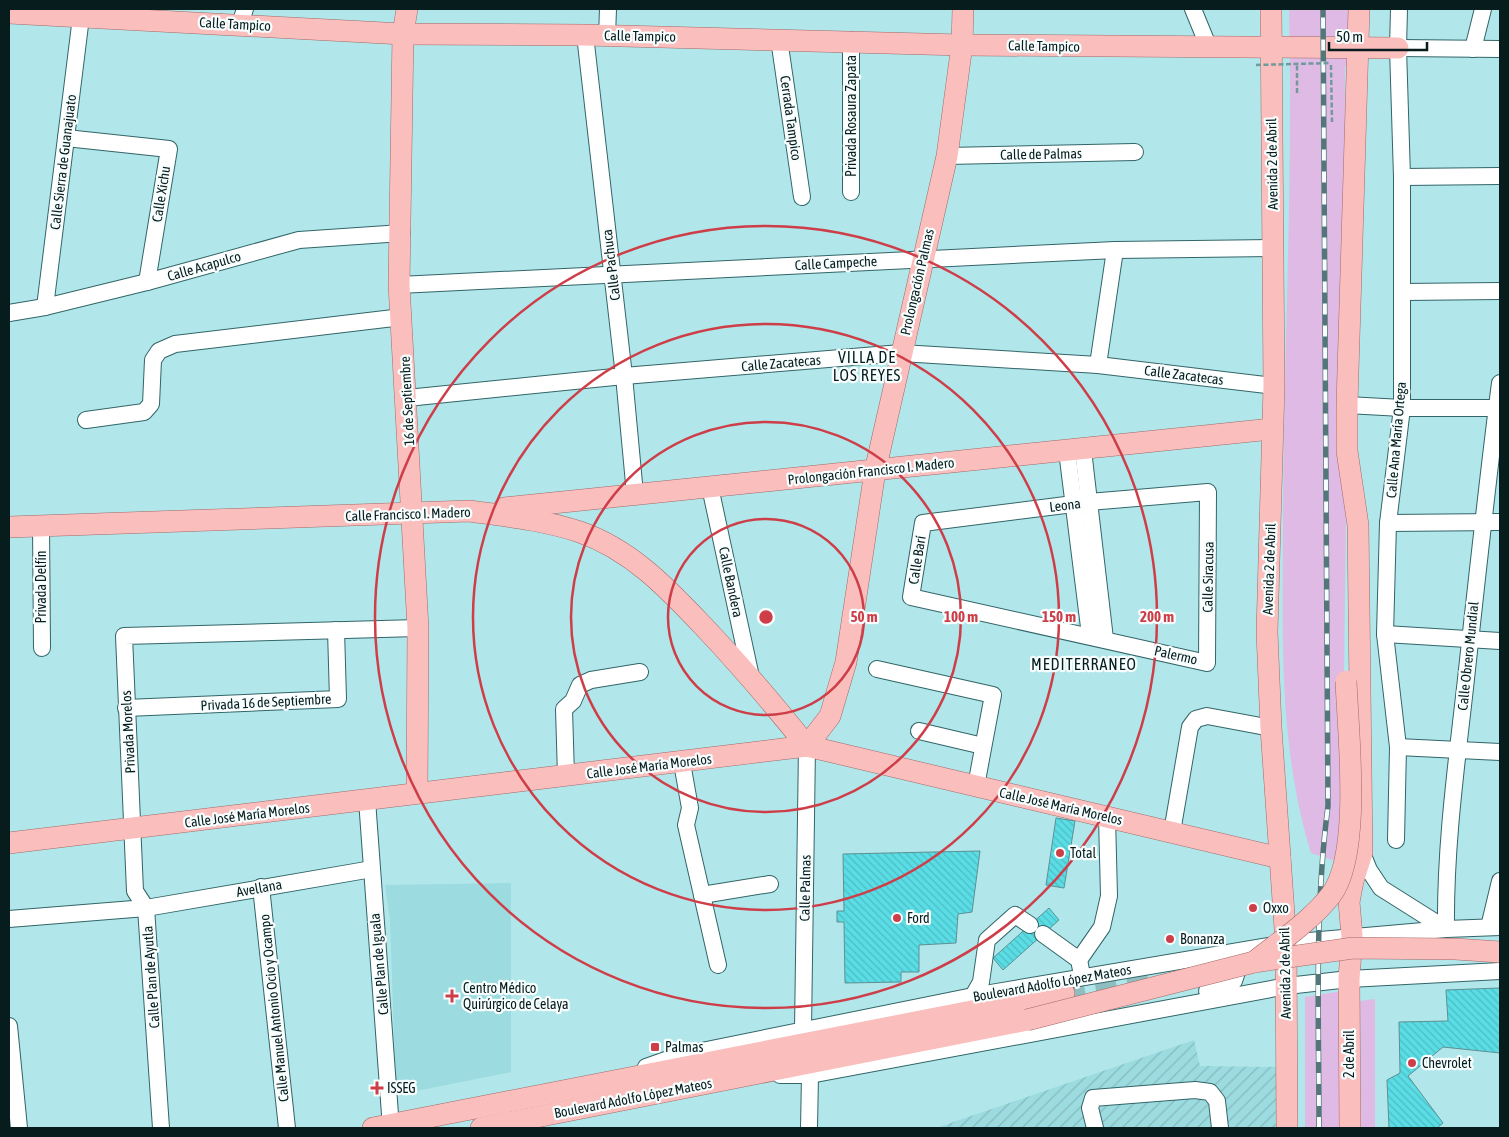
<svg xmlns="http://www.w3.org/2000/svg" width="1509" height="1137" viewBox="0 0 1509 1137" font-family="'Asap Condensed',sans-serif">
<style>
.built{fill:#9cdbdf}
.industrial{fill:url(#industrial-furrows)}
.green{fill:#debae5}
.building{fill:url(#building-back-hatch);stroke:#5d9093}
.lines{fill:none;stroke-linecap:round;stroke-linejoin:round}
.major-tunnel{stroke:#8fbec1;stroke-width:21;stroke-dasharray:21 11;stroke-linecap:butt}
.minor-casing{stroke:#326568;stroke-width:18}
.major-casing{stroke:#a26968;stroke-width:22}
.path{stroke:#709a9c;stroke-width:2.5;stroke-dasharray:5 2.5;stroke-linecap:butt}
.minor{stroke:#fff;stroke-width:16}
.major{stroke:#fabebd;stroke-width:21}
.rail-casing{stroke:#537779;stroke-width:5.5}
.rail{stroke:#f8fefe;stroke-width:4;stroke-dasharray:11;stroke-linecap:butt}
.major-bridge-casing{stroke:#a26968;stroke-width:22;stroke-linecap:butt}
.path-bridge{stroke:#709a9c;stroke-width:2.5;stroke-dasharray:5 2.5;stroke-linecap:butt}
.major-bridge{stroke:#fabebd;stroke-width:21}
.ring{fill:none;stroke:#ce3e48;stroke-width:2.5}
.poi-dot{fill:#ce3e48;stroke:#f8fefe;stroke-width:2}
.labels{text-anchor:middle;stroke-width:4.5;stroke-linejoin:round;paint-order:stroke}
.street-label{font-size:14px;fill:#061c1d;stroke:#f8fefe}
.poi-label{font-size:14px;fill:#061c1d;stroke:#f8fefe;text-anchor:start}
.quarter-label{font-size:16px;letter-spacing:1px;fill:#061c1d;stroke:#f8fefe}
.centre{fill:#ce3e48;stroke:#f8fefe;stroke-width:2.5}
.ring-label{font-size:15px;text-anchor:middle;font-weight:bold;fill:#ce3e48;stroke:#f8fefe;stroke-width:4.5;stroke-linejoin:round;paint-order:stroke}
</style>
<defs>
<pattern id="industrial-furrows" width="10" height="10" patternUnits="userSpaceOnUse" patternTransform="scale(1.25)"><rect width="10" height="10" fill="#9cdbdf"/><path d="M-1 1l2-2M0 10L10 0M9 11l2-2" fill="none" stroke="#85bbbf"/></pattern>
<pattern id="building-back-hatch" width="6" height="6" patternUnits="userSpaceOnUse" patternTransform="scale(1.25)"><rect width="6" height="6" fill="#5adde5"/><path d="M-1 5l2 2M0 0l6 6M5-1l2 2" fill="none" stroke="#4dbdc4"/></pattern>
</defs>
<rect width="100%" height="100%" fill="#b1e7ea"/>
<path class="built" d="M511 883V1072L396 1095 390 921 385 885Z"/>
<path class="industrial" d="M1194 1040 1200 1066 1282 1067 1284 1104 1275 1128H936Z"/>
<g class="green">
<path d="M1289 9H1369L1368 33 1345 67 1344 391 1346 511 1342 839 1335 861 1311 853C1277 742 1283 630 1283 515 1284 346 1293 178 1289 9Z"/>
<path d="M1342 991 1343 1128H1305V997Z"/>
<path d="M1375 999V1128H1361L1360 1001Z"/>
</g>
<g class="building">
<path d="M1056 818 1075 821 1064 888 1046 885Z"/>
<path d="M980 851 972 912 958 914 956 943 919 945V972H901V982L845 983 844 922H837V911H844L843 854Z"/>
<path d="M1049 908 1059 920 1003 970 993 958Z"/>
<path d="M1500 988V1053L1443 1047 1408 1076 1443 1123 1437 1128H1389L1387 1080 1400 1073 1399 1022 1448 1021 1446 990Z"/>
</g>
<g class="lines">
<path class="major-tunnel" d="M1064 993 1155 979"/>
<defs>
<g id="minor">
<path d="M1193 9 1209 48"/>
<path d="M240 24 245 9"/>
<path d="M585 35 624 376 635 494"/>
<path d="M607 36 608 9"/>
<path d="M779 39 802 197"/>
<path d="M851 40V192"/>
<path d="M1398 48 1500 49"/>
<path d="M1473 49 1483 9"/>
<path d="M66 138 169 149 147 282"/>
<path d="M947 156 1135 152"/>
<path d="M1402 177 1500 176"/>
<path d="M399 285 1115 250 1273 248"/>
<path d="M1403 292 1500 291"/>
<path d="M45 307 81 17"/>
<path d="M9 313 45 307 147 282 299 240 402 233"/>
<path d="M1098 365 1115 250"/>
<path d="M407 398 624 376 901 353 1098 365 1274 386"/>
<path d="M1347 405 1402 408H1500"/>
<path d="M86 420 144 412 151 404 153 360 159 351 175 344 402 317"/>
<path d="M1083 450 1105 639"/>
<path d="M1067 451 1090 635"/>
<path d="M710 487 751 677"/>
<path d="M1208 492 1207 663 911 597 923 523 1089 502Z"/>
<path d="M1388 523 1500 522"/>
<path d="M41 526 42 648"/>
<path d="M1385 634 1500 641"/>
<path d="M877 669 993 695 976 786"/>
<path d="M126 708 338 699 336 630"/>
<path d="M919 731 983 746"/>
<path d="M1398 747 1500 752"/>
<path d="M682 763 690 808 686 825 718 965"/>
<path d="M566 776 564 709 573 701 580 685 591 680 640 672"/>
<path d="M367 800 391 1128"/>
<path d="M1172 832 1190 727 1196 719 1207 716 1271 728"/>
<path d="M1396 840 1398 747 1385 634 1388 523 1402 408V177L1398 48 1399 9"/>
<path d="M1362 853 1369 870 1381 888 1446 929"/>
<path d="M261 887 287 1128"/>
<path d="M702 895 770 884"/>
<path d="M9 919 146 908 372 869"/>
<path d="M1489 927 1500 881"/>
<path d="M1446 929C1445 848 1456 768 1465 688 1476 586 1487 484 1500 383"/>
<path d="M1043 934 1079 960 1081 970"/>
<path d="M1079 960 1102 927 1109 896 1107 817"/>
<path d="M1207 991 1222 988 1234 981 1237 972 1234 965 1226 962"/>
<path d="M973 996 981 982 987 940 1015 915 1030 925"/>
<path d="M9 1026 19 1128"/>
<path d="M803 1030 807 746"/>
<path d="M646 1067 677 1056 973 996 1286 943 1446 929 1500 927"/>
<path d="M780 1075H810L1287 986 1349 979 1500 971"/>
<path d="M161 1128 146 908 135 891 124 636 418 628"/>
<path d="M809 1128 810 1075"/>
<path d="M1095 1128 1090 1108 1093 1098 1195 1090 1210 1092 1217 1101 1220 1128"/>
</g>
<g id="major">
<path d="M407 9 403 34 399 285 418 628 417 793"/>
<path d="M1271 9 1274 386 1267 632 1271 728 1286 943 1287 1128"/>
<path d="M9 13 403 34 585 35 962 45 1398 48"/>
<path d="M504 508 1272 429"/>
<path d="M9 527 469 511C506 516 544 520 580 532 632 550 669 590 705 628 741 666 774 705 807 746"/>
<path d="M807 746 830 716 846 662 875 471 947 156 962 45 963 9"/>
<path d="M9 843 807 746 1280 858"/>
<path d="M373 1128 1064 993"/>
<path d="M481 1128 1027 1020"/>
<path d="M1350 1128 1349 979 1352 936 1349 902 1353 881 1362 853 1358 525 1347 451V405L1359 9"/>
</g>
</defs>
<use href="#minor" class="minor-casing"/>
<use href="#major" class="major-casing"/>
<g class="path">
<path d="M1331 65 1332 122"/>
<path d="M1297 93V65"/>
</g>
<use href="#minor" class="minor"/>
<use href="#major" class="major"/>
<defs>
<path id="rail" d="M1319 1128C1319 1021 1314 913 1328 806L1323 9"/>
</defs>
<use href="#rail" class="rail-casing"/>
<use href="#rail" class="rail"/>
<defs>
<g id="major-bridge">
<path d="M1254 962C1280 941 1311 921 1331 895 1362 854 1348 733 1346 681"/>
<path d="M1027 1020 1254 962 1353 948 1455 949 1500 952"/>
</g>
</defs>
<use href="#major-bridge" class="major-bridge-casing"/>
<path class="path-bridge" d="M1256 65 1331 63"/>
<use href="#major-bridge" class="major-bridge"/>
</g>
<g class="ring">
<circle cx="766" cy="617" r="98"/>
<circle cx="766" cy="617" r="195"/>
<circle cx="766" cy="617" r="293"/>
<circle cx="766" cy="617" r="391"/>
</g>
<g class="poi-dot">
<circle cx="1060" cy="853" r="5"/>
<circle cx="1253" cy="908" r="5"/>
<circle cx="897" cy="918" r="5"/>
<circle cx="1170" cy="939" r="5"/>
<path d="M449.5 988.5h5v5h5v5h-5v5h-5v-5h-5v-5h5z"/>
<rect x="650" y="1042" width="10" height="10" rx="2.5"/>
<circle cx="1412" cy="1063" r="5"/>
<path d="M374.5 1080.5h5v5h5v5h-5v5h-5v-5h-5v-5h5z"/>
</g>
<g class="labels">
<g class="street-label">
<text transform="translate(235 24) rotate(3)" y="5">Calle Tampico</text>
<text transform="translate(640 36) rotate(1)" y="5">Calle Tampico</text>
<text transform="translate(1044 46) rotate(1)" y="5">Calle Tampico</text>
<text transform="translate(851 116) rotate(-90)" y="5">Privada Rosaura Zapata</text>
<text transform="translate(791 118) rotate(82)" y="5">Cerrada Tampico</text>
<text transform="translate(1041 154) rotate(-1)" y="5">Calle de Palmas</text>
<text transform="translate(63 162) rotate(-83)" y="5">Calle Sierra de Guanajuato</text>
<text transform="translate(1272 164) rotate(-91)" y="5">Avenida 2 de Abril</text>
<text transform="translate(161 194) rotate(-81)" y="5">Calle Xichu</text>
<text transform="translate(836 263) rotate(-3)" y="5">Calle Campeche</text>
<text transform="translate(611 265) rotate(-97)" y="5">Calle Pachuca</text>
<text transform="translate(204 266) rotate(-16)" y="5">Calle Acapulco</text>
<text transform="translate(917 282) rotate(-77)" y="5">Prolongación Palmas</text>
<text transform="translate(781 363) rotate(-5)" y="5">Calle Zacatecas</text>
<text transform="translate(1184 375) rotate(7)" y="5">Calle Zacatecas</text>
<text transform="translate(407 401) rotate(-93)" y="5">16 de Septiembre</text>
<text transform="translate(1396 440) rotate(-85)" y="5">Calle Ana María Ortega</text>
<text transform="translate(871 471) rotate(-6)" y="5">Prolongación Francisco I. Madero</text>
<text transform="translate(1065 505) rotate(-7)" y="5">Leona</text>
<text transform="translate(408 514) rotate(-2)" y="5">Calle Francisco I. Madero</text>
<text transform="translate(917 560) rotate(-81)" y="5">Calle Barí</text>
<text transform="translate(1269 569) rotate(-88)" y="5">Avenida 2 de Abril</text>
<text transform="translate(1208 577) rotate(-89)" y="5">Calle Siracusa</text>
<text transform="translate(731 582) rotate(78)" y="5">Calle Bandera</text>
<text transform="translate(41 587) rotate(-90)" y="5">Privada Delfín</text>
<text transform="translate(1176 655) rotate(13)" y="5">Palermo</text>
<text transform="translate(1468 656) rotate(-84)" y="5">Calle Obrero Mundial</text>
<text transform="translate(266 702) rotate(-3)" y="5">Privada 16 de Septiembre</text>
<text transform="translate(128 732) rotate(-93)" y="5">Privada Morelos</text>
<text transform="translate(649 766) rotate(-7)" y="5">Calle José María Morelos</text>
<text transform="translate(1061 806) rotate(13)" y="5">Calle José María Morelos</text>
<text transform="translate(247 815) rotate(-7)" y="5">Calle José María Morelos</text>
<text transform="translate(259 888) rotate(-10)" y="5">Avellana</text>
<text transform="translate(805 888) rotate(-89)" y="5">Calle Palmas</text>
<text transform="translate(379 964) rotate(-95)" y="5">Calle Plan de Iguala</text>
<text transform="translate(1285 973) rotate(-91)" y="5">Avenida 2 de Abril</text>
<text transform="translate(151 977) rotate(-94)" y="5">Calle Plan de Ayutla</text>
<text transform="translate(1052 983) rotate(-10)" y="5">Boulevard Adolfo López Mateos</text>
<text transform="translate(274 1008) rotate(-96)" y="5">Calle Manuel Antonio Ocio y Ocampo</text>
<text transform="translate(1349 1054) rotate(-90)" y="5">2 de Abril</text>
<text transform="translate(633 1098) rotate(-11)" y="5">Boulevard Adolfo López Mateos</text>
</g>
<g class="poi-label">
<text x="1070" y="858">Total</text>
<text x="1263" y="913">Oxxo</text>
<text x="907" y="923">Ford</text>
<text x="1180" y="944">Bonanza</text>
<text x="463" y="993">Centro Médico<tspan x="463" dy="16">Quirúrgico de Celaya</tspan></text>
<text x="665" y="1052">Palmas</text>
<text x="1422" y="1068">Chevrolet</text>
<text x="387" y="1093">ISSEG</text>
</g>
<g class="quarter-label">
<text x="867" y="363">VILLA DE<tspan x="867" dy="18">LOS REYES</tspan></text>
<text x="1084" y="670">MEDITERRANEO</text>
</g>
</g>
<circle cx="766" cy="617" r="8" class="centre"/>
<g class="ring-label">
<text x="864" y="622">50 m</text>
<text x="961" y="622">100 m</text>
<text x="1059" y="622">150 m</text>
<text x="1157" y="622">200 m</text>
</g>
<rect width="1509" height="1137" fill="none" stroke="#061c1d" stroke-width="20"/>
<path d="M1329 42v8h98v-8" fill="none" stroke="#061c1d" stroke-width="2.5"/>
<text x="1336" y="42" font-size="15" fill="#061c1d" stroke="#f8fefe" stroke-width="4" paint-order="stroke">50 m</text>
</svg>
